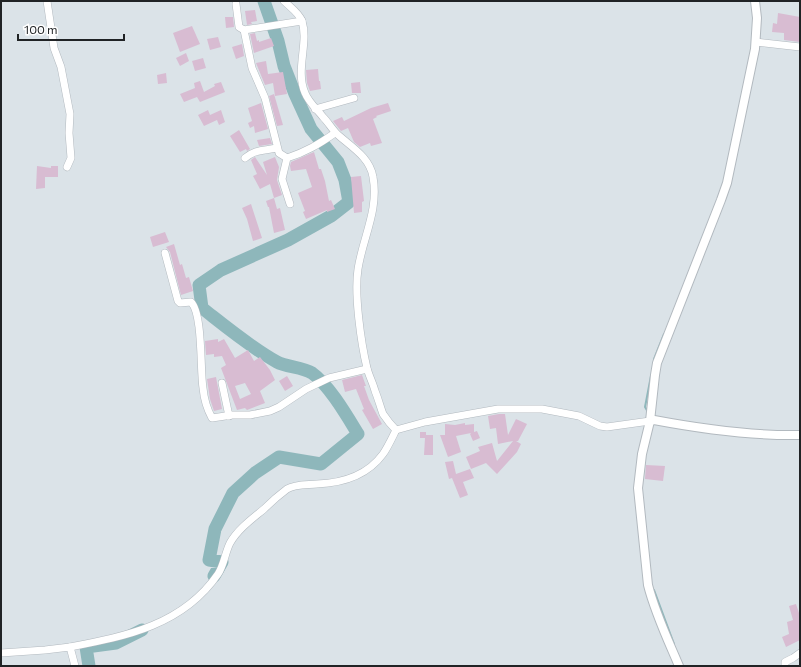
<svg xmlns="http://www.w3.org/2000/svg" width="801" height="667" viewBox="0 0 801 667" font-family="Commissioner,sans-serif">
<style>
.lines{fill:none;stroke-linecap:round;stroke-linejoin:round}
.stream{stroke:#8eb7bb;stroke-width:2}
.river{stroke:#8eb7bb;stroke-width:13}
.building{fill:#d8bcd2;fill-rule:evenodd}
.minor-casing{stroke:#b2b9bf;stroke-width:8}
.tertiary-casing{stroke:#b2b9bf;stroke-width:10}
.minor{stroke:#fff;stroke-width:7}
.tertiary{stroke:#fff;stroke-width:8}
</style>
<rect width="100%" height="100%" fill="#dbe3e8"/>
<g class="lines">
<g class="stream">
<path d="M654 359 664 334"/>
<path d="M648 412 645 407 651 376"/>
<path d="M654 590 674 644"/>
</g>
<g class="river">
<path d="M214 576 222 562 209 560 215 529 233 493 255 473 279 457 321 464 358 434C347 416 329 385 312 373 303 367 286 367 277 362 250 347 225 326 202 308L199 285 221 270 288 240 331 216 349 202 345 180 338 162 311 129 295 94 284 66 278 41 264 1"/>
<path d="M89 666 86 647 116 643 142 630"/>
</g>
</g>
<g class="building">
<path d="M255 10 257 21 251 22 252 24 247 25 245 11Z"/>
<path d="M778 13 800 17V42L784 40V33L772 32 773 23 777 24Z"/>
<path d="M225 17H233L234 27 226 28Z"/>
<path d="M192 26 200 44 180 52 173 33Z"/>
<path d="M255 33 257 41 259 40V42L271 38 274 46 254 53 250 34Z"/>
<path d="M218 37 221 47 210 50 207 39Z"/>
<path d="M242 44 244 56 236 59 232 47Z"/>
<path d="M186 53 189 61 180 66 176 58Z"/>
<path d="M203 58 206 68 195 71 192 61Z"/>
<path d="M266 61 268 74 283 72 287 94 275 96 273 83 265 85 256 63Z"/>
<path d="M318 69 319 81H320L321 89 310 91 307 83 306 70Z"/>
<path d="M166 73 167 83 158 84 157 75Z"/>
<path d="M200 81 204 92 215 86 214 84 221 82 225 92 200 102 197 97 184 102 180 94 195 88 194 83Z"/>
<path d="M360 82 361 93H352L351 83Z"/>
<path d="M274 94 283 125 277 126 269 96Z"/>
<path d="M261 103 268 129 255 133 254 126 250 128 248 123 252 121 248 108Z"/>
<path d="M388 103 391 111 376 116 377 117 373 119 382 143 371 146 370 143 360 147 354 142 348 128 341 131 333 121 342 117 344 121 371 108Z"/>
<path d="M208 110 210 115 221 110 225 122 219 125 217 120 204 126 198 115Z"/>
<path d="M239 130 250 149 247 151 246 149 240 152 230 136Z"/>
<path d="M270 138 272 144 259 146 257 140Z"/>
<path d="M314 152 319 169H321L325 181 329 201 331 200 335 209 327 212V210L306 219 303 212 305 211 298 193 312 187 306 169 291 171 290 166 291 162Z"/>
<path d="M255 157 267 175 263 162 275 157 279 167 277 180 282 195 274 198 270 184 260 189 253 176 257 174 251 160Z"/>
<path d="M37 166 51 168V166H58V177H45V188L36 189Z"/>
<path d="M361 176 364 201 362 202V212L354 213 351 177Z"/>
<path d="M274 198 277 209 280 208 285 230 274 233 269 207H268L266 201Z"/>
<path d="M251 204 262 238 253 241 247 219 242 208Z"/>
<path d="M165 232 169 242 153 247 150 237Z"/>
<path d="M174 244 180 265 182 264 186 278 189 277 193 291 181 295 170 252 166 247Z"/>
<path d="M218 339V342L224 339 235 358 248 350 254 361 260 357 270 370 275 380 260 391 265 403 247 410 245 408 237 410 221 368 226 365 222 356 214 357V354L206 355 205 341ZM245 383 251 394 240 399 235 386Z"/>
<path d="M362 375 366 386H364L369 400 382 424 373 429 362 410 364 409 356 389 345 392 342 380Z"/>
<path d="M287 376 293 386 285 391 279 381Z"/>
<path d="M216 377 222 409 214 411 210 399 207 379Z"/>
<path d="M499 414H505L508 435 516 419 527 424 518 441H516L521 444 517 452 497 474 486 463 471 469 466 457 480 451 478 447 492 443 497 461 513 441 498 444 496 428 490 429 488 416Z"/>
<path d="M465 423V425L474 424V432L477 431 480 438 473 441 470 434 471 433 456 436 461 452 448 457 440 435H445V424L455 425Z"/>
<path d="M420 432H426V435H433V455H424L425 438H420Z"/>
<path d="M453 461 456 474 470 469 474 478 463 482 468 495 460 498 452 478 449 479 445 462Z"/>
<path d="M646 465 665 466 663 481 645 479Z"/>
<path d="M796 604 799 613H800V640L786 647 782 637 789 634 787 622 793 620 789 606Z"/>
</g>
<g class="lines">
<defs>
<g id="minor">
<path d="M47 1 54 48 61 67 70 114 69 133 71 158 67 167"/>
<path d="M236 4 239 27 244 30 302 21"/>
<path d="M244 30 252 68 265 98 279 153 287 158C306 152 319 144 335 133"/>
<path d="M756 42 800 47"/>
<path d="M315 109 354 98"/>
<path d="M245 158C256 149 263 151 277 148"/>
<path d="M287 158 282 179 290 204"/>
<path d="M165 253 178 301 180 303 191 302C203 314 200 370 203 388 204 399 207 409 212 418L232 415H250L270 411 279 407 306 389 329 378 367 369"/>
<path d="M222 383 229 416"/>
<path d="M396 430 425 422 498 409H542L579 416 600 426 607 427 650 421"/>
<path d="M70 647C127 636 183 625 218 574 224 565 225 553 230 543 238 529 252 519 264 509 271 502 279 495 287 489 295 484 307 485 317 484 343 483 367 476 383 454 388 447 392 438 396 430 391 425 387 420 383 414 380 406 378 398 375 391 373 383 369 376 367 368 361 343 354 294 358 269 363 237 379 210 373 177 370 157 350 146 337 134 332 129 328 122 323 117 317 109 309 103 305 93 295 70 309 43 302 21 299 13 290 7 284 1"/>
<path d="M1 653 45 650 70 647 75 666"/>
<path d="M785 666V662L793 658 800 653"/>
</g>
<g id="tertiary">
<path d="M650 421 654 420C702 429 751 436 800 435"/>
<path d="M679 666C668 640 655 613 648 585L638 488 642 454 650 421 655 375 657 363 721 200 727 183 755 49 757 18 755 1"/>
</g>
</defs>
<use href="#minor" class="minor-casing"/>
<use href="#tertiary" class="tertiary-casing"/>
<use href="#minor" class="minor"/>
<use href="#tertiary" class="tertiary"/>
</g>
<rect width="801" height="667" fill="none" stroke="#202325" stroke-width="4"/>
<path d="M18 34v6h106v-6" fill="none" stroke="#202325" stroke-width="2"/>
<text x="24" y="34" font-size="12" fill="#202325" stroke="#ffffff" stroke-width="3" paint-order="stroke">100 m</text>
</svg>
